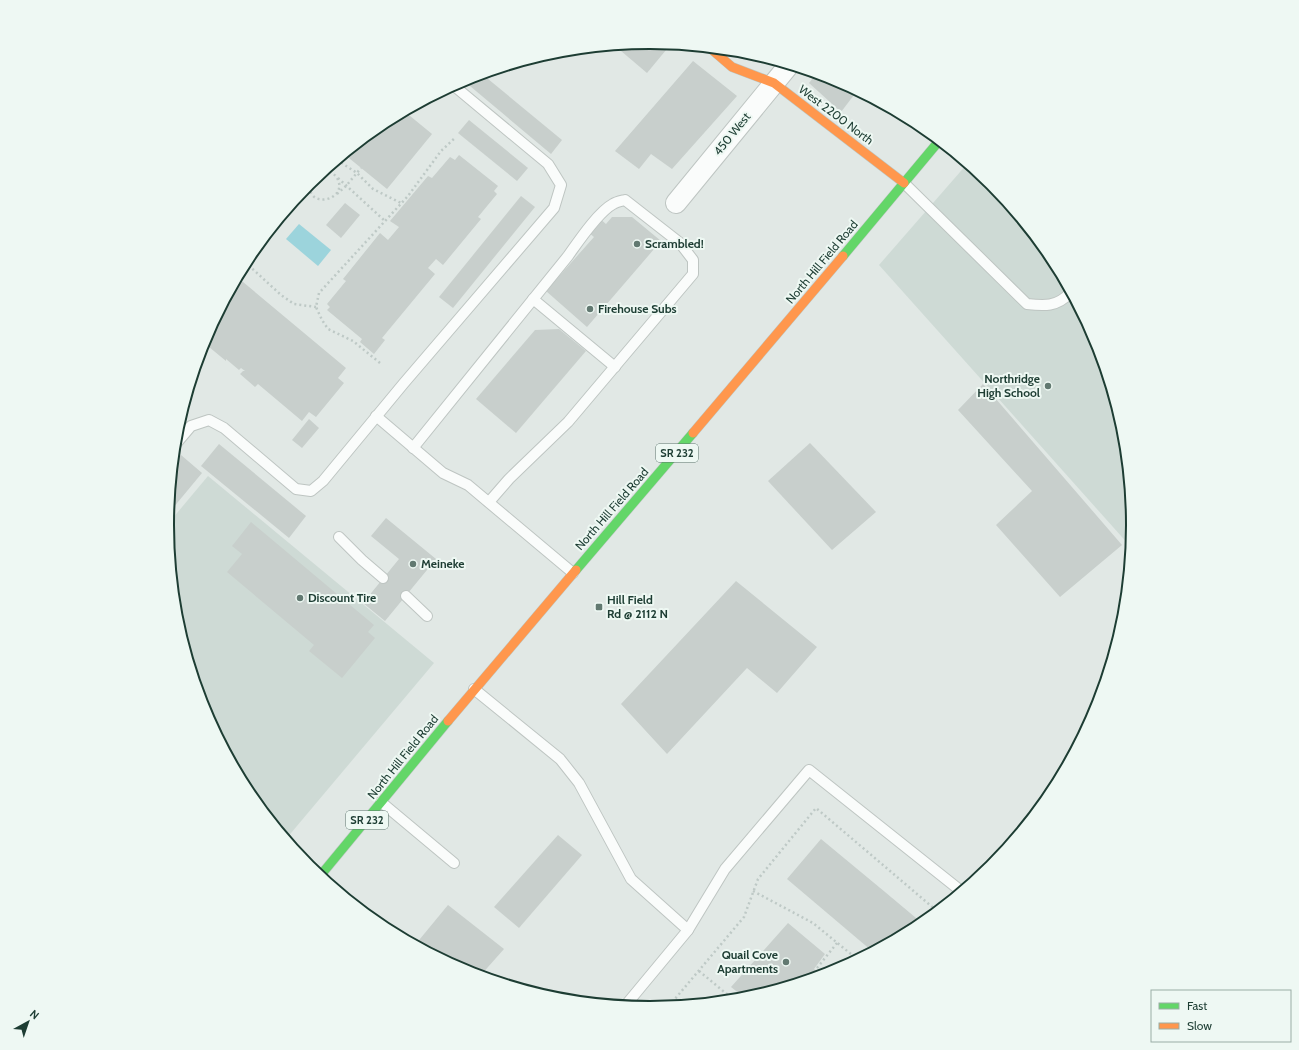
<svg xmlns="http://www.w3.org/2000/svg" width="1299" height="1050" viewBox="0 0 1299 1050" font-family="Cabin,sans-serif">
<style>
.built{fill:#cedad5}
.water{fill:#9cd4dc}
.building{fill:#c8cfcc}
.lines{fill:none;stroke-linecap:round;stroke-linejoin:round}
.lane-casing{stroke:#bec5c2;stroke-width:12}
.street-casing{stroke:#bec5c2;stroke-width:22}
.fast-casing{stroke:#bcc6c2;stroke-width:10}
.slow-casing{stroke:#bcc6c2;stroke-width:10}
.path{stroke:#bec9c6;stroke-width:2.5;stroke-dasharray:2 3;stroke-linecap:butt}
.lane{stroke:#fafcfb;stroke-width:10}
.street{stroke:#fafcfb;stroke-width:20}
.fast{stroke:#63d668;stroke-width:9}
.slow{stroke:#ff974d;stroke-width:9}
.poi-dot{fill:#627971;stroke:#eef8f3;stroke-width:1.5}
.labels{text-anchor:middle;stroke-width:4;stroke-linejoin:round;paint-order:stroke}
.shield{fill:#eef8f3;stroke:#5c756d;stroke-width:1}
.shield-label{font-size:11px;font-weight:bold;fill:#1d3d33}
.street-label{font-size:12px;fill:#1d3d33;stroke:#eef8f3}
.poi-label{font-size:12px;font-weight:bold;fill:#1d3d33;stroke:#eef8f3;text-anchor:start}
.rim{fill:none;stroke:#1d3d33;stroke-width:2}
</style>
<rect width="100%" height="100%" fill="#e1e8e5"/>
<g class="built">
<path d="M967 164 991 184 1051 257 1096 340 1123 431 1132 525 1130 546 879 265Z"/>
<path d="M208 476 434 663 286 839 248 793 203 710 176 619 167 525Z"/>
</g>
<path class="water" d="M299 224 331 250 318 266 286 239Z"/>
<g class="building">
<path d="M650 42 671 44 647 73 614 45Z"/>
<path d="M693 61 737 96 672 169 651 154 639 169 615 151Z"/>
<path d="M817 73 835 79 857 91 841 112 809 83Z"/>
<path d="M482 74 562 140 551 154 464 81 466 78Z"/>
<path d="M404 111 432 134 387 189 344 154 381 123Z"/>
<path d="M469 120 528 168 517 181 458 133Z"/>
<path d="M459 155 498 186 494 191 497 194 478 217 481 219 443 265 436 259 428 268 435 274 382 338 385 340 374 354 360 342 362 339 327 310 330 307 327 304 346 281 343 279 380 233 388 240 399 227 390 221 428 176 432 178 450 157 455 160Z"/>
<path d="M521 196 535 207 453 308 439 297Z"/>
<path d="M345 203 360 215 341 238 326 225Z"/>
<path d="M612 217H632L661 241 587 327 546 291 594 237 588 232 599 218 606 224Z"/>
<path d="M237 277 346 368 338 378 344 383 316 417 309 412 302 421 258 384 255 387 240 374 243 371H245L241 368 239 370 226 359V361L203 342Z"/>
<path d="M559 329 586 351 516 433 476 399 535 330Z"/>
<path d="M983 384 1122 545 1060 597 996 525 1032 491 958 410Z"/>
<path d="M309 419 319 428 302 448 292 440Z"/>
<path d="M810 443 876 512 832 550 768 481Z"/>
<path d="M219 444 306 516 289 538 201 466Z"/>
<path d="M181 455 202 473 168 514 172 466Z"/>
<path d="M386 518 436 559 385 621 363 603 399 559 371 536Z"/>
<path d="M251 522 374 625 368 632 375 638 342 678 309 651 314 645 227 572 242 554 232 546Z"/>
<path d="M736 581 817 647 777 693 747 668 667 754 621 704Z"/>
<path d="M558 835 582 855 519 928 494 907Z"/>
<path d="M821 839 885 892 922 923 918 927 872 951 787 879Z"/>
<path d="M448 905 504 949 480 976 464 971 415 945Z"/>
<path d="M788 923 825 954 814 969 821 975 745 998 731 987Z"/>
</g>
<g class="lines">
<defs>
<g id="lane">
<path d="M904 183 1027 304C1044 306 1057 307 1070 293"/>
<path d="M533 299 615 367"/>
<path d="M376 416 443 473 468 485 573 573"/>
<path d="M174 446 191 426 209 420 224 428 296 489 311 491 323 481 404 383 554 208 561 185 548 164 453 85"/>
<path d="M413 448 568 256C578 242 598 212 613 204 616 202 621 201 625 200L680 243 693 260V274L568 422 509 479 489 502"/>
<path d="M339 537 362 560 383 578"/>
<path d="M406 596 427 616"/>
<path d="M474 689 560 759 579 783 631 879 688 930"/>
<path d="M381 802 454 863"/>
<path d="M625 1006 688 930 725 869 809 770 961 891"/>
</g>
<path id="street" d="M676 203 789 65"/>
<g id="fast">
<path d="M843 256 939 141"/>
<path d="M576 570 693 433"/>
<path d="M320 876 448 721"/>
</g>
<g id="slow">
<path d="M710 48 732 67 774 83 904 183"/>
<path d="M693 433 843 256"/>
<path d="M448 721 576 570"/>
</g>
</defs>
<use href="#lane" class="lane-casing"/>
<use href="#street" class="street-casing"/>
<use href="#fast" class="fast-casing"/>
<use href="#slow" class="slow-casing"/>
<g class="path">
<path d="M337 160 357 173 373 189 401 203"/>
<path d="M338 178 385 221"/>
<path d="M310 182C305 211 350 200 337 178 334 173 329 171 324 171"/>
<path d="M337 194 346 186 361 168"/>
<path d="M245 262 281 295 294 304 316 307"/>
<path d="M197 362 199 364"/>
<path d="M380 363 353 341 328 329 322 320 316 307 319 293 408 196 441 151 456 137"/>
<path d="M753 891 813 923 857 959"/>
<path d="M848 964 854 957"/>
<path d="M817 968 837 943"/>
<path d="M699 971 734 1000"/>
<path d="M669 1006 744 917 758 879 816 808 937 911"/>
</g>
<use href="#lane" class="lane"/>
<use href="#street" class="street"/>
<use href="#fast" class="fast"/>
<use href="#slow" class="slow"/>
</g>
<g class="poi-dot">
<circle cx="637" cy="244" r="4"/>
<circle cx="590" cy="309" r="4"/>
<circle cx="1048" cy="386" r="4"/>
<circle cx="413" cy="564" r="4"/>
<circle cx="300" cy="598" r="4"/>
<rect x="595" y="603" width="8" height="8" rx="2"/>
<circle cx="786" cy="962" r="4"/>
</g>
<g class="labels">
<g class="shield">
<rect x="656" y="444" width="42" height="18" rx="3"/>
<rect x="346" y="811" width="42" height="18" rx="3"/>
</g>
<g class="shield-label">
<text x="677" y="457">SR 232</text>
<text x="367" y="824">SR 232</text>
</g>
<g class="street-label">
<text transform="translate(836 115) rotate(37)" y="4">West 2200 North</text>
<text transform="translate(732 134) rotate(-51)" y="4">450 West</text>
<text transform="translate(822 262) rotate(-50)" y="4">North Hill Field Road</text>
<text transform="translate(612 509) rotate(-49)" y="4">North Hill Field Road</text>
<text transform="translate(403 757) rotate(-51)" y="4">North Hill Field Road</text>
</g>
<g class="poi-label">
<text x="645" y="248">Scrambled!</text>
<text x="598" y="313">Firehouse Subs</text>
<text x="1040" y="383" text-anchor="end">Northridge<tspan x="1040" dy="14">High School</tspan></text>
<text x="421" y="568">Meineke</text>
<text x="308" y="602">Discount Tire</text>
<text x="607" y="604">Hill Field<tspan x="607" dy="14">Rd @ 2112 N</tspan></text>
<text x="778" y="959" text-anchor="end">Quail Cove<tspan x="778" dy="14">Apartments</tspan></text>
</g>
</g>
<path d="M0 0H1299V1050H0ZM174 525a476 476 0 1 1 952 0a476 476 0 1 1-952 0Z" fill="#eef8f3" fill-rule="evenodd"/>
<path class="rim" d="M174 525a476 476 0 1 1 952 0a476 476 0 1 1-952 0Z"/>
<rect x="1151" y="990" width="140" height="52" fill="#eef8f3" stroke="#9aada6"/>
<rect x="1159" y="1003" width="20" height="6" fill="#63d668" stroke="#9aada6"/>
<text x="1187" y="1010" font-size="12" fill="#1d3d33">Fast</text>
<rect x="1159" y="1023" width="20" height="6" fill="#ff974d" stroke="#9aada6"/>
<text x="1187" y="1030" font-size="12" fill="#1d3d33">Slow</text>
<g transform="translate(28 1022) rotate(40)" stroke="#eef8f3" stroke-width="3" paint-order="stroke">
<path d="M0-3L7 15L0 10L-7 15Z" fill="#1d3d33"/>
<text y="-6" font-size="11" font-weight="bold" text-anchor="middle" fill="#1d3d33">N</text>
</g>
</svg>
